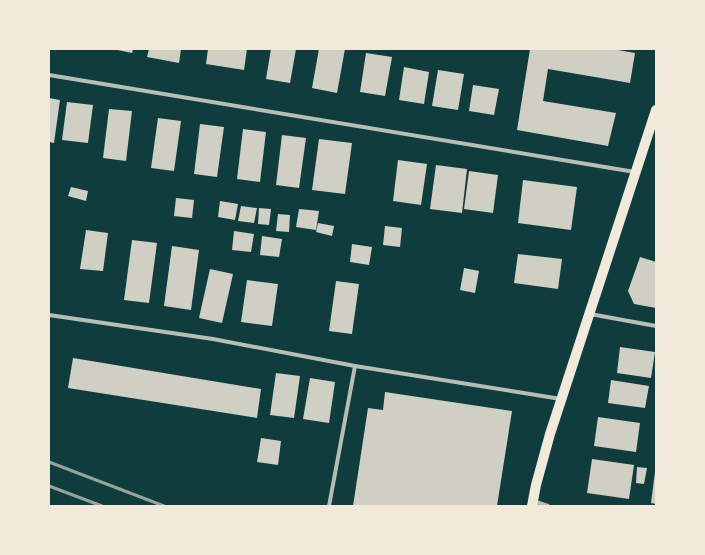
<svg xmlns="http://www.w3.org/2000/svg" width="705" height="555" viewBox="0 0 705 555" font-family="'PT Sans',sans-serif">
<style>
.building{fill:#cfcfc3}
.lines{fill:none;stroke-linecap:round;stroke-linejoin:round}
.minor{stroke:#b8beb3;stroke-width:4}
.primary{stroke:#f1e9da;stroke-width:10}
.rail{stroke:#97a49c;stroke-width:3}
</style>
<rect width="100%" height="100%" fill="#0f3d3e"/>
<g class="building">
<path d="M113 49H133L132 53Z"/>
<path d="M149 49H181L179 63 147 57Z"/>
<path d="M208 49H247L244 70 206 64Z"/>
<path d="M271 49H296L290 83 266 79Z"/>
<path d="M319 49H345L337 93 312 88Z"/>
<path d="M530 49H612L635 53 630 83 548 69 543 101 616 113 608 146 517 130Z"/>
<path d="M366 53 392 57 385 96 360 92Z"/>
<path d="M404 67 429 72 424 104 399 100Z"/>
<path d="M438 70 464 74 458 110 432 106Z"/>
<path d="M473 85 499 89 494 115 469 111Z"/>
<path d="M49 98 60 100 54 143 49 142Z"/>
<path d="M67 102 93 105 88 143 62 140Z"/>
<path d="M109 109 132 111 126 161 103 158Z"/>
<path d="M158 118 181 121 174 171 151 168Z"/>
<path d="M200 124 224 127 217 177 194 174Z"/>
<path d="M243 129 266 132 260 182 237 179Z"/>
<path d="M282 135 306 138 299 188 276 185Z"/>
<path d="M319 139 352 143 345 194 312 190Z"/>
<path d="M398 160 427 164 421 205 393 201Z"/>
<path d="M436 165 467 169 462 213 430 209Z"/>
<path d="M469 171 498 175 493 213 464 209Z"/>
<path d="M523 180 577 187 571 230 518 223Z"/>
<path d="M71 187 88 191 86 201 68 196Z"/>
<path d="M176 198 194 200 192 218 174 216Z"/>
<path d="M220 201 238 204 235 220 218 217Z"/>
<path d="M241 206 257 208 254 223 238 221Z"/>
<path d="M259 208 271 209 269 225 258 224Z"/>
<path d="M299 209 319 211 316 230 296 227Z"/>
<path d="M278 214 290 215 289 232 276 231Z"/>
<path d="M318 223 334 226 332 236 316 232Z"/>
<path d="M385 226 402 228 400 247 383 245Z"/>
<path d="M86 230 108 233 103 271 80 269Z"/>
<path d="M234 231 254 234 251 252 232 250Z"/>
<path d="M262 236 282 239 279 257 260 255Z"/>
<path d="M132 240 157 243 149 303 124 300Z"/>
<path d="M352 244 372 247 369 265 350 262Z"/>
<path d="M172 246 199 250 191 310 164 306Z"/>
<path d="M518 254 562 259 558 289 514 283Z"/>
<path d="M640 257 656 262V308L634 304 628 291Z"/>
<path d="M464 268 479 271 475 293 460 290Z"/>
<path d="M210 269 233 274 222 323 199 318Z"/>
<path d="M247 280 278 284 272 326 241 322Z"/>
<path d="M336 281 359 284 352 334 329 331Z"/>
<path d="M620 347 655 352 651 378 617 373Z"/>
<path d="M73 358 261 389 257 418 68 388Z"/>
<path d="M276 373 300 376 294 418 270 415Z"/>
<path d="M310 378 335 382 329 423 303 419Z"/>
<path d="M611 380 649 386 645 408 608 403Z"/>
<path d="M385 392 512 411 497 506H353L368 408 383 410Z"/>
<path d="M598 417 640 423 636 452 594 446Z"/>
<path d="M261 438 281 441 278 465 257 462Z"/>
<path d="M592 459 634 465 629 499 587 493Z"/>
<path d="M637 467 647 468 644 484 636 483Z"/>
<path d="M655 472H656V504L651 503Z"/>
</g>
<g class="lines">
<g class="minor">
<path d="M49 75 635 172"/>
<path d="M590 314 656 326"/>
<path d="M49 315 213 339 355 366 561 399"/>
<path d="M533 501 548 506"/>
<path d="M329 506 355 366"/>
</g>
<path class="primary" d="M532 506 536 485 550 434 656 110"/>
<g class="rail">
<path d="M49 462 164 506"/>
<path d="M49 486 102 506"/>
</g>
</g>
<rect width="705" height="555" fill="none" stroke="#f1e9da" stroke-width="100"/>
</svg>
